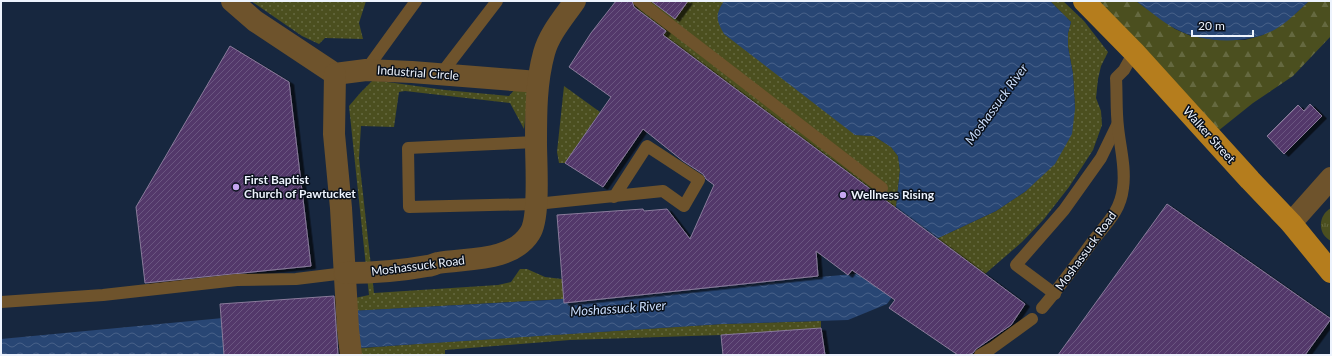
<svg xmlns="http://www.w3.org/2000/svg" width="1332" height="356" viewBox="0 0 1332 356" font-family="Lato,sans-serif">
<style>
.grass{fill:url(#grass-dots)}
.forest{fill:url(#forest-firs)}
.park{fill:url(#park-tufts)}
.water{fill:url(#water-waves)}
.building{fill:url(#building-hatch);stroke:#8a7b9b;filter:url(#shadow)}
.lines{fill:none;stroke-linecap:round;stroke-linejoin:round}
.lane{stroke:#6e532c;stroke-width:12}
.street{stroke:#6e532c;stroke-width:22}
.primary{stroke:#b57d1d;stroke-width:22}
.poi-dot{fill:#c6a6f0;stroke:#09101b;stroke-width:1.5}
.labels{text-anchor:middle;stroke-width:3;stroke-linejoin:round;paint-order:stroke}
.street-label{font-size:12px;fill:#edf3fd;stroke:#09101b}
.poi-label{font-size:12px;font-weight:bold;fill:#edf3fd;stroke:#09101b;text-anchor:start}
.water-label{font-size:13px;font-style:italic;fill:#caddfb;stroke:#09101b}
</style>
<defs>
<pattern id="grass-dots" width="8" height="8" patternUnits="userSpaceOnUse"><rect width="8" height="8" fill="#4b4f1f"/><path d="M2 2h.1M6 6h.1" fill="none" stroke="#656940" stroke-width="1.8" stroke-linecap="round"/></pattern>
<pattern id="forest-firs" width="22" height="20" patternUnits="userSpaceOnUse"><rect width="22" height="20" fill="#4b4f1f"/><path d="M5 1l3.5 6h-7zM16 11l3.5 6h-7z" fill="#656940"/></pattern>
<pattern id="park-tufts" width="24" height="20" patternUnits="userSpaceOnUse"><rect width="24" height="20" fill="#4b4f1f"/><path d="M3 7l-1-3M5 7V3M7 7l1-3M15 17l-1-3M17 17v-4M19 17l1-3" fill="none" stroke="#656940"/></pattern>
<pattern id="water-waves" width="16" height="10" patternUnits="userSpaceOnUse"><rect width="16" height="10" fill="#284674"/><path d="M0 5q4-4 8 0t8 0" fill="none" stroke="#486189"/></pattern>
<pattern id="building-hatch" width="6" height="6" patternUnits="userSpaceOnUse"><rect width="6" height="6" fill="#52386a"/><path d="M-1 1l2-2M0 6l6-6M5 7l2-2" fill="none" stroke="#6b5580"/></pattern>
<filter id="shadow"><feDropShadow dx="4.5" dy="2.5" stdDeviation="0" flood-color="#0009"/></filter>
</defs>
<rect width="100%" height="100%" fill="#17273f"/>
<g class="grass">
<path d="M251 1H366L359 23 363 39 325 38 319 44 302 36Z"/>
<path d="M616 1H724L720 8 855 135 874 136 891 147 898 156 900 170 896 208Z"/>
<path d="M1050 1H1063L1084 21 1108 52 1101 66 1098 79 1096 98 1101 111 1102 125 1093 150 1069 187 1044 219 1022 242 985 274 934 240 996 211 1026 191 1075 109 1073 74 1068 47V33L1071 22Z"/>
<path d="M531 71 524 129 510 103 405 91 399 92 394 127 361 126 359 158 374 293 498 285 511 282 520 269H527L545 277 562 279 564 299 355 311V298L369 295 349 106 361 92 373 80 445 90 509 96Z"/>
<path d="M564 86 600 112 565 163H559L557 152Z"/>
<path d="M821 321V328L721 335 570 340 445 350V355H360L350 349 443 342 722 324Z"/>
</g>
<path class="forest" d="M1080 1H1136L1175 29 1191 36 1217 40H1245L1263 35 1296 13 1309 1H1331V36L1293 76 1253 103 1208 139Z"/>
<path class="park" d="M1331 208V241C1317 234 1318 215 1331 208Z"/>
<g class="water">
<path d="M724 1H1050L1071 22 1068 33V47L1073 74 1075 109 1072 134 1055 164 1026 191 996 211 934 240 887 304 848 320 722 324 252 355H1V339L223 318 551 300 854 274 895 217 900 170 898 156 891 147 874 136 855 135 724 34C716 20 715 15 724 1Z"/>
<path d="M1136 1H1309C1299 10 1290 20 1279 27 1252 45 1204 44 1176 29 1162 22 1149 10 1136 1Z"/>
</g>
<g class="building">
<path d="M616 1H632L634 7 666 31 663 35 1025 304 1011 325 976 349 973 353 967 355H958L889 308 895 300 852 270 848 275 816 251 818 276 564 303 557 215 643 209 644 211 667 209 690 239 714 185 706 179 703 174 683 161 643 129 603 187 565 163 611 97 569 67 591 33Z"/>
<path d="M651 1H688L675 19Z"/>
<path d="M230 46 289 82 311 266 145 283 136 207Z"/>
<path d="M1310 104 1322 116 1284 154 1267 136 1298 105 1304 111Z"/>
<path d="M1167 204 1331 319 1305 355H1058Z"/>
<path d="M334 296 338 355H224L220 304Z"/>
<path d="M821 328 825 355H723L721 335Z"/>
</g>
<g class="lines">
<g class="lane">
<path d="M639 1 882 188"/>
<path d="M366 70 416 1"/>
<path d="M441 74 497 1"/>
<path d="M536 142 408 148 409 207 536 204 663 191 684 206 699 180 647 146 614 197"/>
<path d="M1055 294 1016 265 1064 210 1101 158 1117 125"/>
<path d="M1 302 103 295 237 280 296 279 345 273"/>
<path d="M1042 308C1060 287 1074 267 1090 245 1104 225 1120 214 1123 188 1126 168 1120 147 1118 127 1116 111 1117 95 1116 78L1124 70 1134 52"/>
<path d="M980 355 992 348 1032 319"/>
</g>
<g class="street">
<path d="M232 1 255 21 335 74 366 70 412 72 538 82"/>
<path d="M335 74 334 134 341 208 348 329 351 355"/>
<path d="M1291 223 1331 178"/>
<path d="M345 273C372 273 400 271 427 266 431 266 434 264 438 263 468 258 512 262 530 233 540 218 536 163 536 143 536 113 536 82 544 53 549 34 564 17 575 1"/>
</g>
<path class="primary" d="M1084 1 1134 52 1250 180 1291 223 1331 272"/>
</g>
<g class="poi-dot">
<circle cx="236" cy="187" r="4"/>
<circle cx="843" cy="195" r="4"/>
</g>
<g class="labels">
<g class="street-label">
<text transform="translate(418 73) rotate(4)" y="4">Industrial Circle</text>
<text transform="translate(1209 135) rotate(48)" y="4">Walker Street</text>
<text transform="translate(1086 251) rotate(-54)" y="4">Moshassuck Road</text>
<text transform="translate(418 266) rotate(-7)" y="4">Moshassuck Road</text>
</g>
<g class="poi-label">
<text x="244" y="184">First Baptist<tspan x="244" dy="14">Church of Pawtucket</tspan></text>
<text x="851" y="199">Wellness Rising</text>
</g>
<g class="water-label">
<text transform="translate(996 104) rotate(-54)" y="5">Moshassuck River</text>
<text transform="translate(618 308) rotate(-4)" y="5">Moshassuck River</text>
</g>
</g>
<rect width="1332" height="356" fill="none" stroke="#edf3fd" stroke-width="4"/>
<path d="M1192 30v6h61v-6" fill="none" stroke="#edf3fd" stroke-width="2"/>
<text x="1198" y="30" font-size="12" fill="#edf3fd" stroke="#09101b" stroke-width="3" paint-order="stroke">20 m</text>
</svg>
